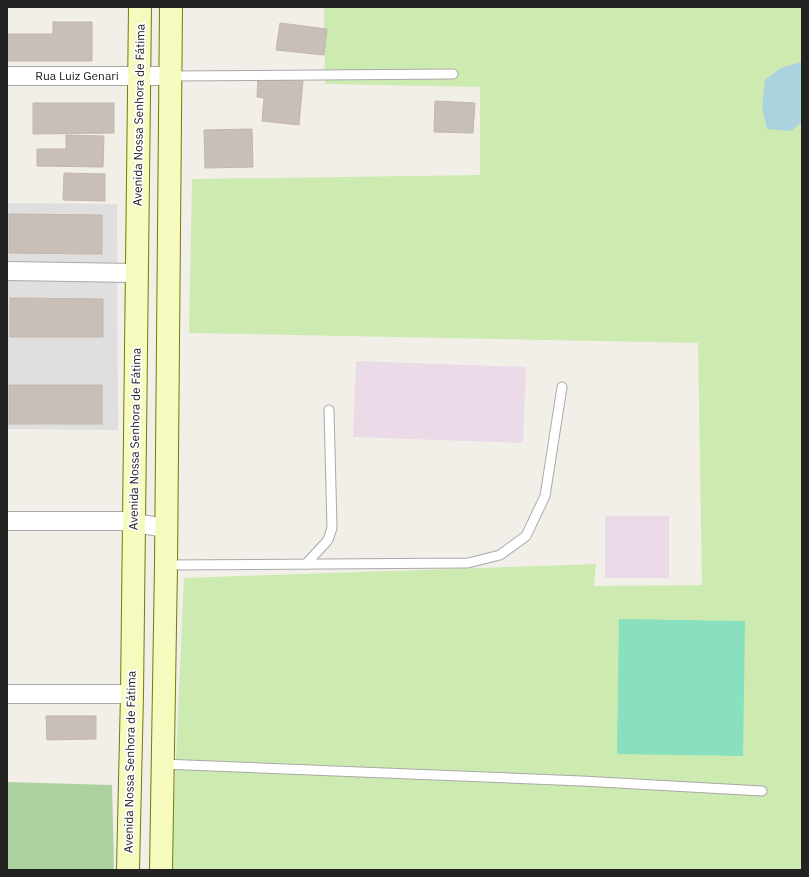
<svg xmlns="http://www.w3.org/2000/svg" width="809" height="877" viewBox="0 0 809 877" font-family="'IBM Plex Sans',sans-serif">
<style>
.residential{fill:#e0dfdf}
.industrial{fill:#ebdbe8}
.grass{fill:#cdebb0}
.forest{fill:#add19e}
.pitch{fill:#88e0be}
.water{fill:#aad3df}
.building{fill:#c7bfb8;stroke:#c4b6ab}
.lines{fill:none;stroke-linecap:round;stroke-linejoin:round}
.lane-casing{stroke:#a9a9a9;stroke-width:11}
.street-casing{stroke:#a9a9a9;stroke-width:20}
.secondary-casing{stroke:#707d05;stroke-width:24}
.lane{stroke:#fff;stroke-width:9}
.street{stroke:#fff;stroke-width:18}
.secondary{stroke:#f7fabf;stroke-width:22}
.labels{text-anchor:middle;stroke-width:3.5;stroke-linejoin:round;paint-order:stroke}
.street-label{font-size:12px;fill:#222;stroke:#fff}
</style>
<rect width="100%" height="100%" fill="#f2efe9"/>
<path class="residential" d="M7 203 117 204 118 430 7 429Z"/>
<g class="industrial">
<path d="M356 361 526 367 523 443 353 437Z"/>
<rect x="605" y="516" width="64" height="62"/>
</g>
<path class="grass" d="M324 7H802V870H171L184 578 596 564 594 586 702 585 698 343 189 333 192 179 480 175V87L325 84Z"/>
<path class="forest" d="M7 782 112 785 114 870H7Z"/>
<path class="pitch" d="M619 619 745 621 743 756 617 754Z"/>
<path class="water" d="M801 62 802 122 791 131 767 129 762 107 765 80 781 68Z"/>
<g class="building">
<path d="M53 22H92V61H7V34H53Z"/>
<path d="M280 23 327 29 324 55 276 50Z"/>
<path d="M258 76 303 81 299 125 262 121 264 98 257 97Z"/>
<path d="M435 101 475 103 473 133 434 132Z"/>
<path d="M33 103H114V133L33 134Z"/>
<path d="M252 129 253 167 205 168 204 130Z"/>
<path d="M66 135 104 136 103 167 37 166V149H66Z"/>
<path d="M64 173 105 174V201L63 200Z"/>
<path d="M9 214 102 215V254L9 253Z"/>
<path d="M10 298 103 299V337H10Z"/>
<rect x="9" y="385" width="93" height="39"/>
<path d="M46 716H96V739L47 740Z"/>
</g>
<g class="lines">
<defs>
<g id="lane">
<path d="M170 76 453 74"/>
<path d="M306 564 328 540 332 528 329 410"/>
<path d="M166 565 468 563 500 555 526 536 545 496 562 387"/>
<path d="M162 764 582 781 762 791"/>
</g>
<g id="street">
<path d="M7 76H170"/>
<path d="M7 271 136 273"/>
<path d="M7 521H122L166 528"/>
<path d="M7 694H132"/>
</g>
<g id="secondary">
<path d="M128 870 132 694 140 7"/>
<path d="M161 870 166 565 171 7"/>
</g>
</defs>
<use href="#lane" class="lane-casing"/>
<use href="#street" class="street-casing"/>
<use href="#secondary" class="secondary-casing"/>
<use href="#lane" class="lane"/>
<use href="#street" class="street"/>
<use href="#secondary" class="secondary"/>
</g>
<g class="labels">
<g class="street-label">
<text x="77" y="80">Rua Luiz Genari</text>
<text transform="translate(139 115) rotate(-89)" y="4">Avenida Nossa Senhora de Fátima</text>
<text transform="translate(135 439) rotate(-89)" y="4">Avenida Nossa Senhora de Fátima</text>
<text transform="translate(130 762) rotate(-89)" y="4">Avenida Nossa Senhora de Fátima</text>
</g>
</g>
<rect width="809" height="877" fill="none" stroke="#222222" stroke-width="16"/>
</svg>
